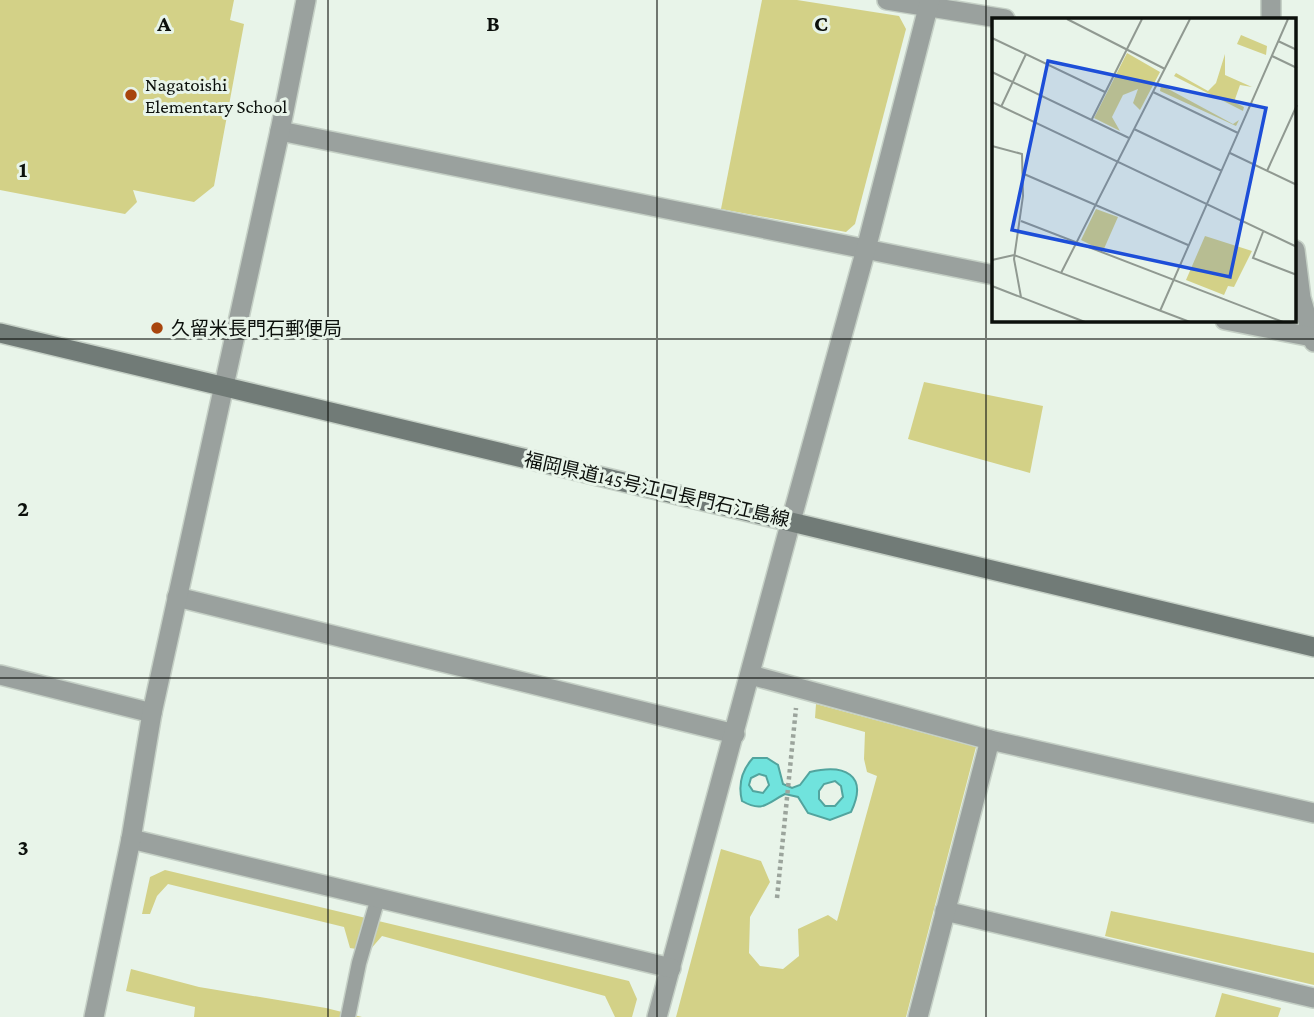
<svg xmlns="http://www.w3.org/2000/svg" width="1314" height="1017" viewBox="0 0 1314 1017" font-family="'Crimson Pro','Noto Sans JP',serif">
<style>
.green{fill:#d3d187}
.water{fill:#70e3dd;stroke:#52a49e;stroke-width:2;fill-rule:evenodd}
.lines{fill:none;stroke-linecap:round;stroke-linejoin:round}
.service-casing{stroke:#c5d0c6;stroke-width:17}
.minor-casing{stroke:#c5d0c6;stroke-width:22}
.tertiary-casing{stroke:#c5d0c6;stroke-width:22}
.secondary-casing{stroke:#c5d0c6;stroke-width:22}
.path{stroke:#9ba49c;stroke-width:4.5;stroke-dasharray:3.5 3.5;stroke-linecap:butt}
.service{stroke:#9aa19e;stroke-width:14}
.minor{stroke:#9aa19e;stroke-width:19}
.tertiary{stroke:#9aa19e;stroke-width:19}
.secondary{stroke:#717b77;stroke-width:19}
.grid{fill:none;stroke:#0c100c;stroke-width:2;stroke-opacity:0.55}
.poi-dot{fill:#a8450d;stroke:#e8f4e9;stroke-width:2.5}
.labels{text-anchor:middle;stroke-width:6;stroke-linejoin:round;paint-order:stroke}
.poi-label{font-size:19px;fill:#0c100c;stroke:#e8f4e9;text-anchor:start}
.street-label{font-size:19px;fill:#0c100c;stroke:#e8f4e9}
.inset-road{fill:none;stroke:#909991;stroke-width:2}
.view{fill:#1d4ed8;fill-opacity:0.15;stroke:#1d4ed8;stroke-width:3.5}
.inset-edge{fill:none;stroke:#0c100c;stroke-width:3.5}
.grid-label{font-size:23px;text-anchor:middle;font-weight:bold;fill:#0c100c;stroke:#e8f4e9;stroke-width:6;stroke-linejoin:round;paint-order:stroke}
</style>
<rect width="100%" height="100%" fill="#e8f4e9"/>
<g class="green">
<path d="M0 0H234L230 20 244 24 214 186 194 202 133 190 137 202 125 214 0 190Z"/>
<path d="M762 0H797L899 16 906 29 855 224 846 232 721 209Z"/>
<path d="M924 382 1043 406 1030 473 908 439Z"/>
<path d="M816 704 976 747 906 1017H676L721 849 761 861 770 882 750 917 749 953 760 966 783 969 799 956 798 929 828 915 837 921 877 776 867 772 864 759 865 732 815 718Z"/>
<path d="M165 870 629 981 637 999 632 1017H615L605 996 382 936 369 951 350 948 344 927 168 884 157 896 150 914H142L150 877Z"/>
<path d="M1111 911 1314 953V985L1105 936Z"/>
<path d="M131 969 199 987 326 1008 362 1017H194L195 1007 126 991Z"/>
<path d="M1222 993 1281 1008 1278 1017H1215Z"/>
</g>
<path class="water" d="M753 758H767L778 765 783 784 792 788 800 785 810 772C844 764 869 774 851 812L830 820 808 813 798 797 785 794C767 803 763 813 742 801 738 785 741 771 753 758ZM759 774 766 776 769 785 763 793 753 791 749 785 751 778ZM835 781 841 786 843 797 835 806H825L819 799V791L824 784Z"/>
<g class="lines">
<defs>
<path id="service" d="M348 1017 359 963 378 898"/>
<g id="minor">
<path d="M887 0 1005 19"/>
<path d="M1271 0V19"/>
<path d="M280 131 994 275"/>
<path d="M1295 250 1301 298 1314 342"/>
<path d="M1225 320 1312 337"/>
<path d="M177 597 735 734"/>
<path d="M751 675 990 740 1314 813"/>
<path d="M945 911 1314 998"/>
<path d="M657 1017 791 521"/>
<path d="M918 1017 990 740"/>
</g>
<g id="tertiary">
<path d="M791 521 866 249 930 0"/>
<path d="M0 675 152 713"/>
<path d="M131 839 671 968"/>
<path d="M94 1017 131 839 152 713 280 131 306 0"/>
</g>
<path id="secondary" d="M0 333 1314 647"/>
</defs>
<use href="#service" class="service-casing"/>
<use href="#minor" class="minor-casing"/>
<use href="#tertiary" class="tertiary-casing"/>
<use href="#secondary" class="secondary-casing"/>
<path class="path" d="M777 898 796 708"/>
<use href="#service" class="service"/>
<use href="#minor" class="minor"/>
<use href="#tertiary" class="tertiary"/>
<use href="#secondary" class="secondary"/>
</g>
<path class="grid" d="M328 0V1017M657 0V1017M986 0V1017M0 339H1314M0 678H1314"/>
<g class="poi-dot">
<circle cx="131" cy="95" r="7"/>
<circle cx="157" cy="328" r="7"/>
</g>
<g class="labels">
<g class="poi-label">
<text x="145" y="91">Nagatoishi<tspan x="145" dy="22">Elementary School</tspan></text>
<text x="171" y="335">久留米長門石郵便局</text>
</g>
<g class="street-label">
<text transform="translate(657 489) rotate(13)" y="7">福岡県道145号江口長門石江島線</text>
</g>
</g>
<g transform="translate(992 18)">
<rect width="304" height="304" fill="#e8f4e9"/>
<path d="M249 17 275 28 274 37 245 26ZM135 35 168 54 148 92 141 85 146 71 131 77 120 99 128 113 102 100ZM233 36V57L260 69 248 67 242 84 252 89 251 93 182 58 184 55 216 73 224 65ZM169 67 241 106 247 102 244 108 168 73ZM104 191 126 199 111 233 89 222ZM213 218 260 233 242 269 236 268 232 277 194 262Z" fill="#d3d187"/>
<path class="inset-road" d="M75 1 173 51M0 20 113 74M286 23 305 32M280 38 305 50M0 54 137 120M161 74 246 115M0 84 305 229M9 89 34 36M100 101 150 1M142 111 230 153M0 128 30 136 31 178 22 241 29 279M238 135 305 167M275 153 305 87M32 156 196 227M29 203 291 304M271 214 261 240 305 257M0 242 22 237 198 304M69 255 198 1M0 268 93 304M168 293 296 1"/>
<path class="view" d="M56 43 274 90 238 259 20 212Z"/>
<rect width="304" height="304" class="inset-edge"/>
</g>
<g class="grid-label">
<text x="164" y="31">A</text>
<text x="493" y="31">B</text>
<text x="821" y="31">C</text>
<text x="23" y="177">1</text>
<text x="23" y="516">2</text>
<text x="23" y="855">3</text>
</g>
</svg>
